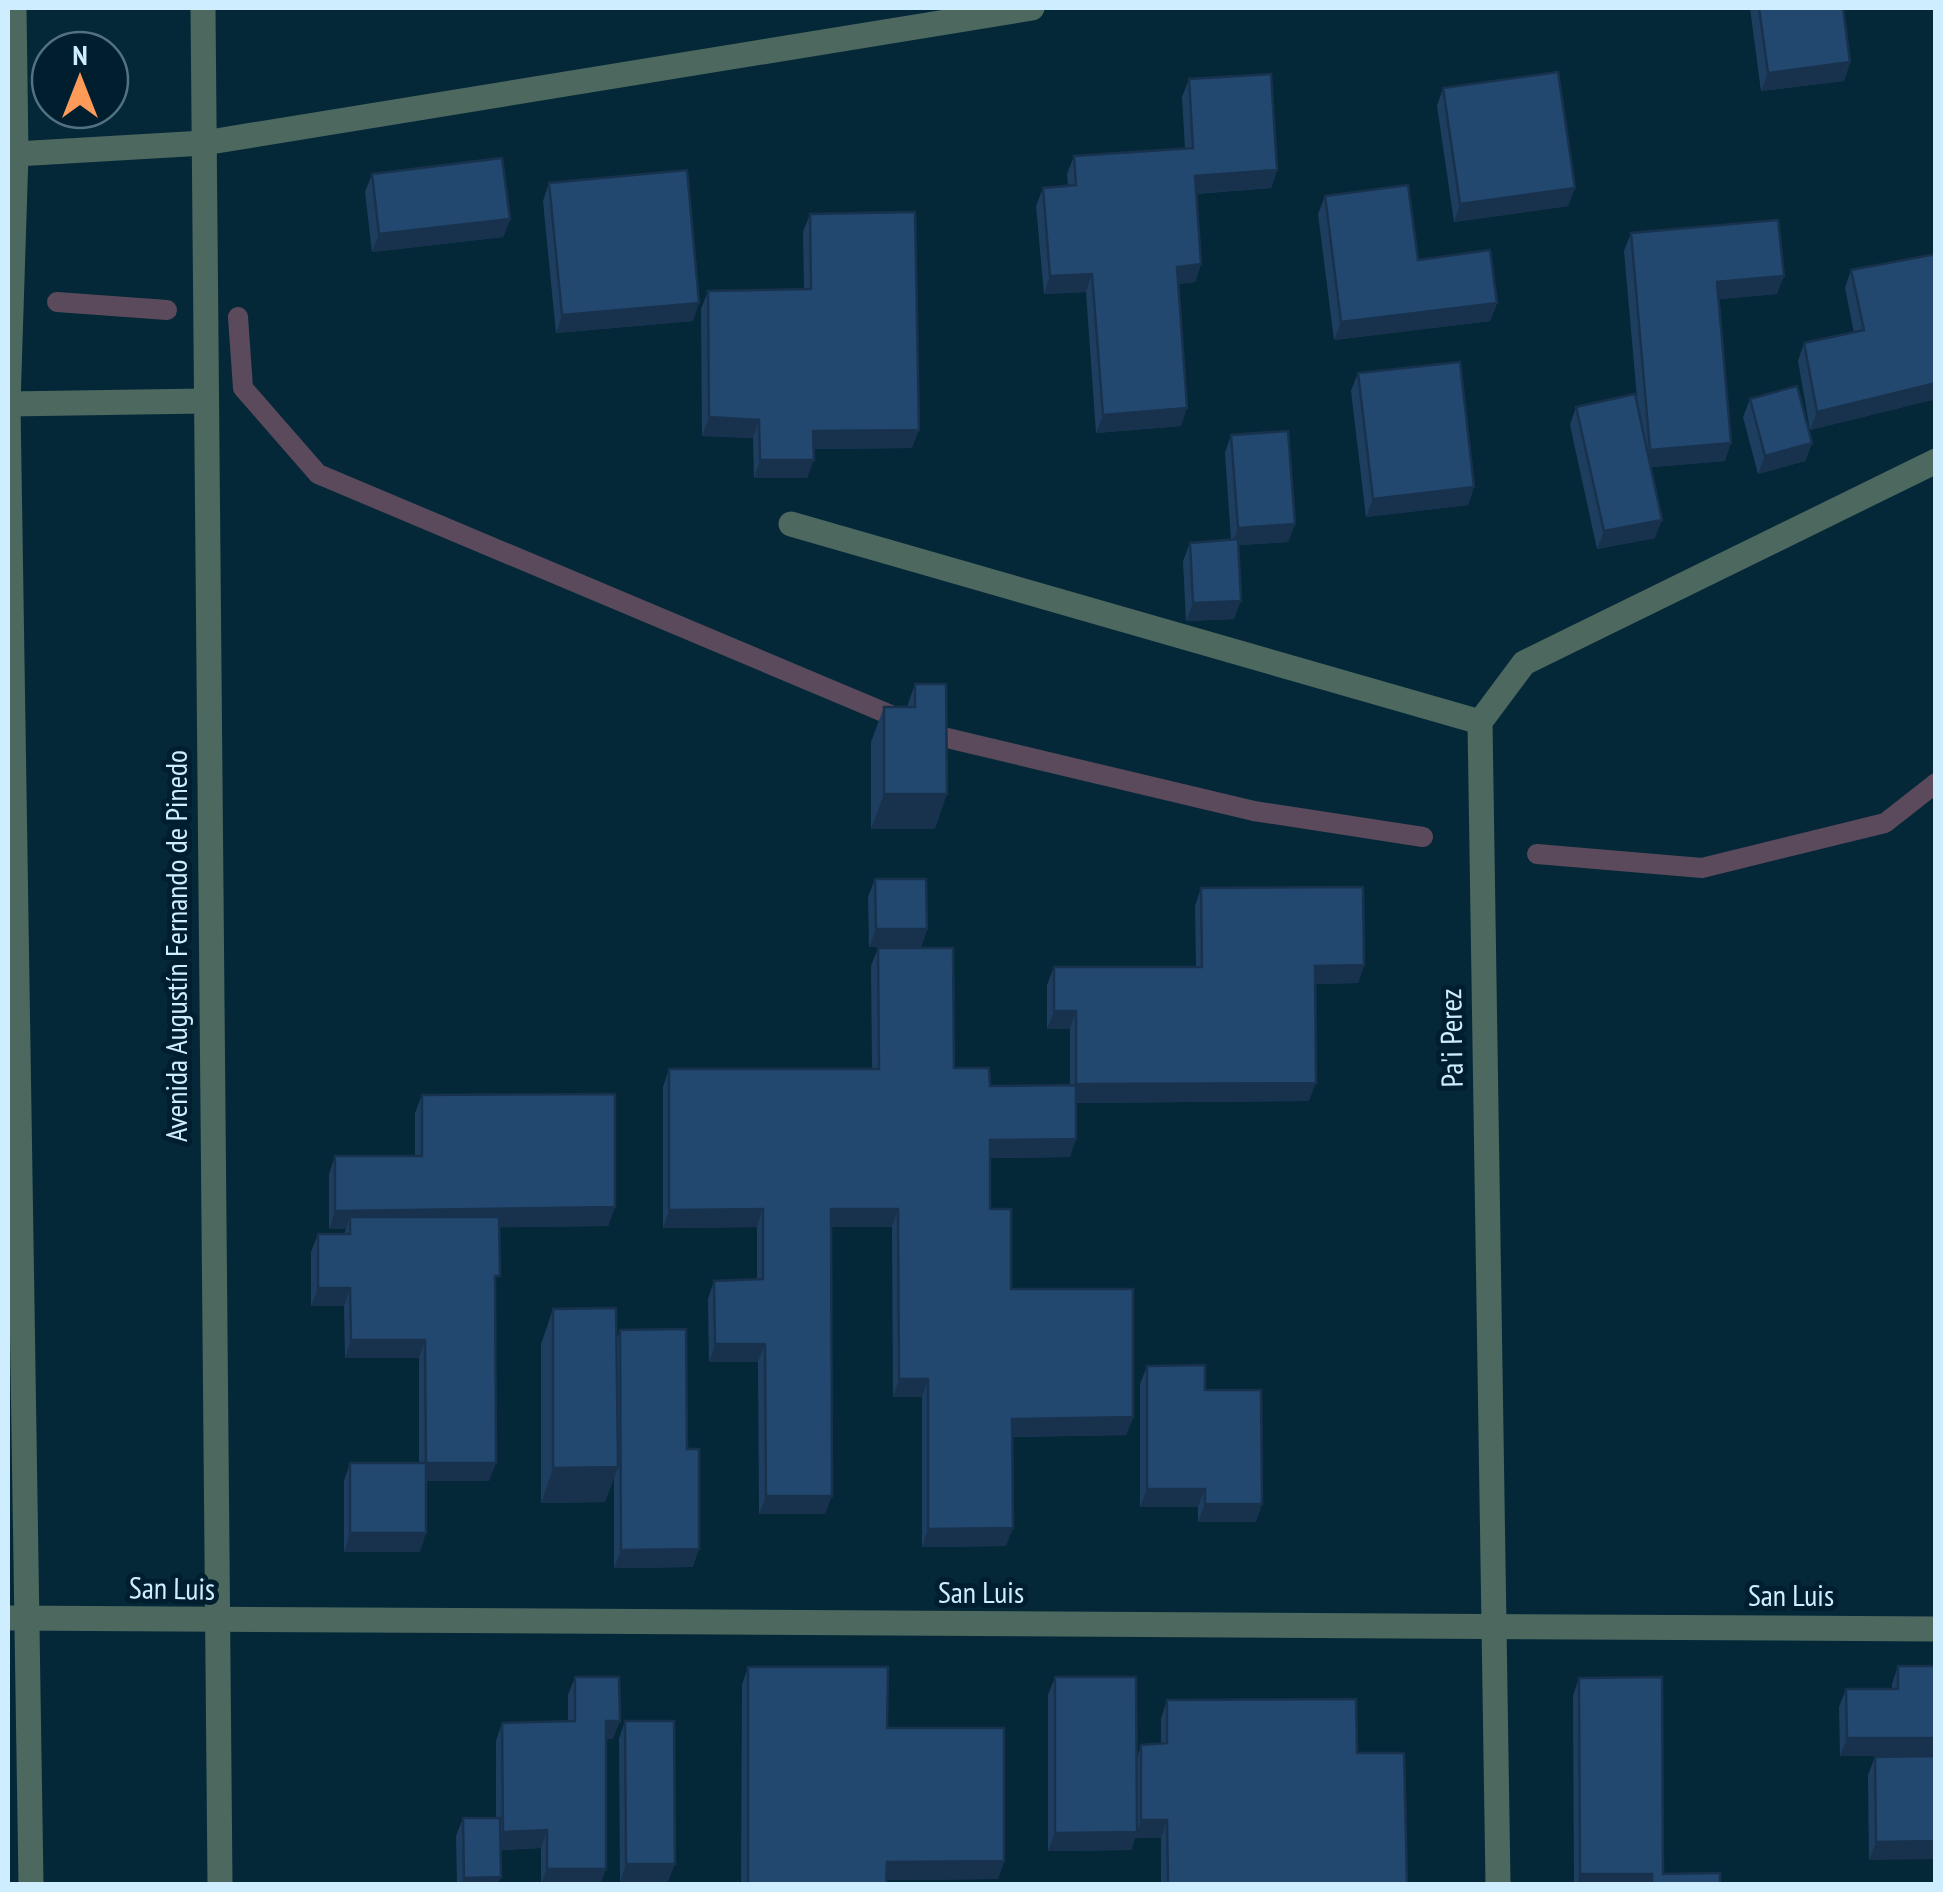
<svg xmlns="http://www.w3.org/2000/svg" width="1943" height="1892" viewBox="0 0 1943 1892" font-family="'PT Sans Narrow',sans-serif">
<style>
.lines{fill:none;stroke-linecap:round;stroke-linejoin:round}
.stream{stroke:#5a4a5c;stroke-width:20}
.minor{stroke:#4c685f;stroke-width:25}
.wall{fill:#1e3e60}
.shaded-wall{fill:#18324e}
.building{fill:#234870;stroke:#18324e;stroke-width:2.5}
.labels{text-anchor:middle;stroke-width:10;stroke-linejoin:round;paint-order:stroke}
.street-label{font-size:30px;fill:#ceedfe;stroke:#001e2e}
</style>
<rect width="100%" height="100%" fill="#052838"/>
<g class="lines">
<g class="stream">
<path d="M57 302 167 310"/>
<path d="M238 317 243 388 318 474 943 737 1254 811 1423 837"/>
<path d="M1537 854 1702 868 1885 823 1936 783"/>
</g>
<g class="minor">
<path d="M14 8 16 154 8 404 31 1884"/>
<path d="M203 8 220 1884"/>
<path d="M16 154 204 143 1032 8"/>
<path d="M8 404 205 401"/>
<path d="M791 524 1480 722"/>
<path d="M8 1618 1936 1629"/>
<path d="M1498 1884 1480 722 1524 663 1936 461"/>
</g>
</g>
<g class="wall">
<path d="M1750 8H1843L1850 62 1844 81 1761 91Z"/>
<path d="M1189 79 1277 170 1271 188 1196 194 1201 264 1195 282 1178 284 1181 426 1096 433 1086 292 1044 294 1036 206 1043 188 1068 186 1067 174 1074 156 1185 149 1182 97Z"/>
<path d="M1443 88 1575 188 1568 206 1454 222 1437 106Z"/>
<path d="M372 174 510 219 503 237 372 252 365 192Z"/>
<path d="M549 183 693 321 556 333 543 201Z"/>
<path d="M1325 196 1418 260 1497 303 1490 321 1334 340 1318 214Z"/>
<path d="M810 214 912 448 813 449 807 478H754L753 438 702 436 701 309 708 291 804 289 803 232Z"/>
<path d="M1631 233 1777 294 1719 299 1725 461 1651 467 1655 538 1597 549 1570 425 1576 407 1638 409 1624 251Z"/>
<path d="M1936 254V399L1810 430 1798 361 1804 343 1854 333 1845 288 1851 270Z"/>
<path d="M1358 373 1474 487 1468 505 1366 517 1351 391Z"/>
<path d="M1750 399 1812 443 1805 461 1758 474 1743 417Z"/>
<path d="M1231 435 1295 524 1288 542 1238 545 1234 619 1186 621 1183 561 1190 543 1231 540 1225 453Z"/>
<path d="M915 684 935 829H871V742L884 707H907Z"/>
<path d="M875 879 927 929 921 947H869L868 897Z"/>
<path d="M1201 888 1364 965 1358 983 1315 984 1309 1101 1076 1103 1070 1157 990 1158V1209L1011 1289 1133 1417 1126 1435 1012 1437 1006 1546 922 1547V1397H893L892 1227H831L825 1514H759L758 1362H709L708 1299 714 1281 757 1280V1227L663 1228V1087L669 1069H872L871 966 878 948 954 1068 990 1086 1070 1085V1029H1047V985L1054 967H1196L1195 906Z"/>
<path d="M422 1095 615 1207 608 1226 499 1227 495 1290 489 1481H426L420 1552H344V1481L350 1463H419V1358H345L344 1306H311V1252L318 1234H344L346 1229H329V1174L335 1156H415V1113Z"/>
<path d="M553 1309 617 1339 620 1330 687 1449 693 1567 614 1568V1476L605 1502 541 1503V1344Z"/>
<path d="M1147 1366 1205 1390 1256 1522H1198V1507H1140V1384Z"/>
<path d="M1898 1666 1936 1756H1840L1839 1707 1846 1689H1892V1684Z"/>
<path d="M748 1667 887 1728 1004 1861 998 1879 886 1880V1884H741L742 1685Z"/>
<path d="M575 1677 613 1739H606V1869L600 1884H541V1848L501 1850 498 1884H457L456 1836 463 1818H496V1741L502 1723 568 1721V1695Z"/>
<path d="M1055 1677 1137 1758 1141 1745 1161 1744V1719L1167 1700 1357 1753 1407 1884H1161V1838H1135L1131 1850 1048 1851V1695Z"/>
<path d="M1579 1678 1663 1874 1720 1884H1574L1573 1696Z"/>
<path d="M625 1721 668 1882H620L619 1739Z"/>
<path d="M1936 1756 1869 1860 1868 1775 1875 1757Z"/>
</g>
<g class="shaded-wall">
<path d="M1850 62 1844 81 1761 91 1768 73Z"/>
<path d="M1277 170 1271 188 1188 194 1195 176Z"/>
<path d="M1575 188 1568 206 1454 222 1460 204Z"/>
<path d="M510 219 503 237 372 252 379 234Z"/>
<path d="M1201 264 1195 282 1170 285 1177 267Z"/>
<path d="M1092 274 1086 292 1044 294 1050 276Z"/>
<path d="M1784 276 1777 294 1711 300 1717 282Z"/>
<path d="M699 303 693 321 556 333 562 315Z"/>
<path d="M1497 303 1490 321 1334 340 1341 322Z"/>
<path d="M1936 383V399L1810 430 1817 412Z"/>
<path d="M1187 408 1181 426 1096 433 1103 415Z"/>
<path d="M709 417 759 420 753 438 702 436Z"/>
<path d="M919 430 912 448 806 449 813 431Z"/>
<path d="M1731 443 1725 461 1643 468 1650 450Z"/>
<path d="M1812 443 1805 461 1758 474 1765 456Z"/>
<path d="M760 460H814L807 478H754Z"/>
<path d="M1474 487 1468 505 1366 517 1373 499Z"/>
<path d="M1662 520 1655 538 1597 549 1604 531Z"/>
<path d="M1295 524 1288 542 1231 546 1238 528Z"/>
<path d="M1241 601 1234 619 1186 621 1193 603Z"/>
<path d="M884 794H947L935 829H871Z"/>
<path d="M876 929H927L921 947H869Z"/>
<path d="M1364 965 1358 983 1308 984 1315 966Z"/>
<path d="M1054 1011H1076L1070 1029H1047Z"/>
<path d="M1316 1083 1309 1101 1070 1103 1076 1084Z"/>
<path d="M1076 1139 1070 1157 984 1158 990 1140Z"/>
<path d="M615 1207 608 1226 350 1229V1217L346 1229H329L335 1211Z"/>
<path d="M763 1209 757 1227 663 1228 669 1210Z"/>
<path d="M831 1209H898L892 1227H824Z"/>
<path d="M318 1288H350L344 1306H311Z"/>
<path d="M351 1340H425L419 1358H345Z"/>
<path d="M715 1344H765L758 1362H709Z"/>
<path d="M899 1379H928L922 1397H893Z"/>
<path d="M1133 1417 1126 1435 1005 1437 1012 1419Z"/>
<path d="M426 1463H496L489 1481H420Z"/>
<path d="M618 1467 605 1502 541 1503 553 1468Z"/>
<path d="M1147 1489H1205L1198 1507H1140Z"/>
<path d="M766 1496H832L825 1514H759Z"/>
<path d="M1205 1504H1262L1256 1522H1198Z"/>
<path d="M1013 1528 1006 1546 922 1547 928 1529Z"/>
<path d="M350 1533H426L420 1552H344Z"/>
<path d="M699 1549 693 1567 614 1568 621 1550Z"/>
<path d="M606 1721H620L613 1739H599Z"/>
<path d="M1847 1738H1936V1756H1840Z"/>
<path d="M1141 1820H1167L1161 1838H1135Z"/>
<path d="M547 1830 541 1848 497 1850 503 1832Z"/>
<path d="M1137 1832 1131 1850 1048 1851 1055 1833Z"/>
<path d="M1936 1841V1859L1869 1860 1876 1842Z"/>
<path d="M1004 1861 998 1879 880 1880 887 1862Z"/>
<path d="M626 1864H675L668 1882H620Z"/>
<path d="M547 1869H606L600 1884H541Z"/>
<path d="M1580 1874H1652L1649 1884H1577Z"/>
<path d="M501 1877 498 1884H461L464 1878Z"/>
</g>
<g class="building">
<path d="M1759 8H1843L1850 62 1768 73Z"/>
<path d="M1558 72 1575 188 1460 204 1443 88Z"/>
<path d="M1271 74 1277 170 1195 176 1201 264 1177 267 1187 408 1103 415 1092 274 1050 276 1043 188 1076 185 1074 156 1193 148 1189 79Z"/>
<path d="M502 158 510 219 379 234 372 174Z"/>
<path d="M687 170 699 303 562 315 549 183Z"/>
<path d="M1408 185 1418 260 1490 250 1497 303 1341 322 1325 196Z"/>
<path d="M915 212 919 430 813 431 814 460H760L759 420 709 417 708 291 811 289 810 214Z"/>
<path d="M1778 220 1784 276 1717 282 1731 443 1650 450 1631 233Z"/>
<path d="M1936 254V383L1817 412 1804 343 1864 330 1851 270Z"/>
<path d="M1460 362 1474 487 1373 499 1358 373Z"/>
<path d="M1797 386 1812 443 1765 456 1750 399Z"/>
<path d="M1635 394 1662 520 1604 531 1576 407Z"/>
<path d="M1288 431 1295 524 1238 528 1231 435Z"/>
<path d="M1238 539 1241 601 1193 603 1190 543Z"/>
<path d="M915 684H946L947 794H884V707H915Z"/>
<path d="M875 879H926L927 929H876Z"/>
<path d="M1363 887 1364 965 1315 966 1316 1083 1076 1084V1011H1054V967H1202L1201 888Z"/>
<path d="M878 948H953L954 1068H989L990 1086 1076 1085V1139L990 1140V1209H1011V1289H1133V1417L1012 1419 1013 1528 928 1529V1379H899L898 1209H831L832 1496H766L765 1344H715L714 1281 763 1279V1209L669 1210V1069H879Z"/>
<path d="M615 1094V1207L335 1211V1156H422V1095Z"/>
<path d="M350 1217H499L500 1276H495L496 1463H426L425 1340H351L350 1288H318V1234H350Z"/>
<path d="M616 1308 618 1467 553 1468V1309Z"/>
<path d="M686 1329 687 1449H699V1549L621 1550 620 1330Z"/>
<path d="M1205 1365V1390H1261L1262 1504H1205V1489H1147V1366Z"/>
<rect x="350" y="1463" width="76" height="70"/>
<path d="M1898 1666H1936V1738H1847L1846 1689H1898Z"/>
<path d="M748 1667H888L887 1728H1004V1861L887 1862 886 1884H748Z"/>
<path d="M575 1677H619L620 1721H606V1869H547V1830L503 1832 502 1723 575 1721Z"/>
<path d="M1055 1677H1136L1137 1832 1055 1833Z"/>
<path d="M1662 1677 1663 1874 1720 1873V1884H1652V1874H1580L1579 1678Z"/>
<path d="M1356 1699 1357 1753H1404L1407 1884H1168L1167 1820H1141V1745L1167 1743V1700Z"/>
<path d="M625 1721H674L675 1864H626Z"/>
<path d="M1936 1756V1841L1876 1842 1875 1757Z"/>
<path d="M463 1818H500L501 1877 464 1878Z"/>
</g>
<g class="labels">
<g class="street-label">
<text transform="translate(177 946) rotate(-90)" y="10">Avenida Augustín Fernando de Pinedo</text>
<text transform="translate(1452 1038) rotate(-91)" y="10">Pa'i Perez</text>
<text transform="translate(172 1589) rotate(1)" y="10">San Luis</text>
<text x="981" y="1603">San Luis</text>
<text x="1791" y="1606">San Luis</text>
</g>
</g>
<rect width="1943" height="1892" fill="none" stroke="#ceedfe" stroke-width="20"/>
<g transform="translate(80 80)"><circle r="48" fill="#001e2e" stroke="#527181" stroke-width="2.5"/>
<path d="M0-8L18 38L0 25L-18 38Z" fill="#ff9b59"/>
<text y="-15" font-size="28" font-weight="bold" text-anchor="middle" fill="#ceedfe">N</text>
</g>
</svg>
